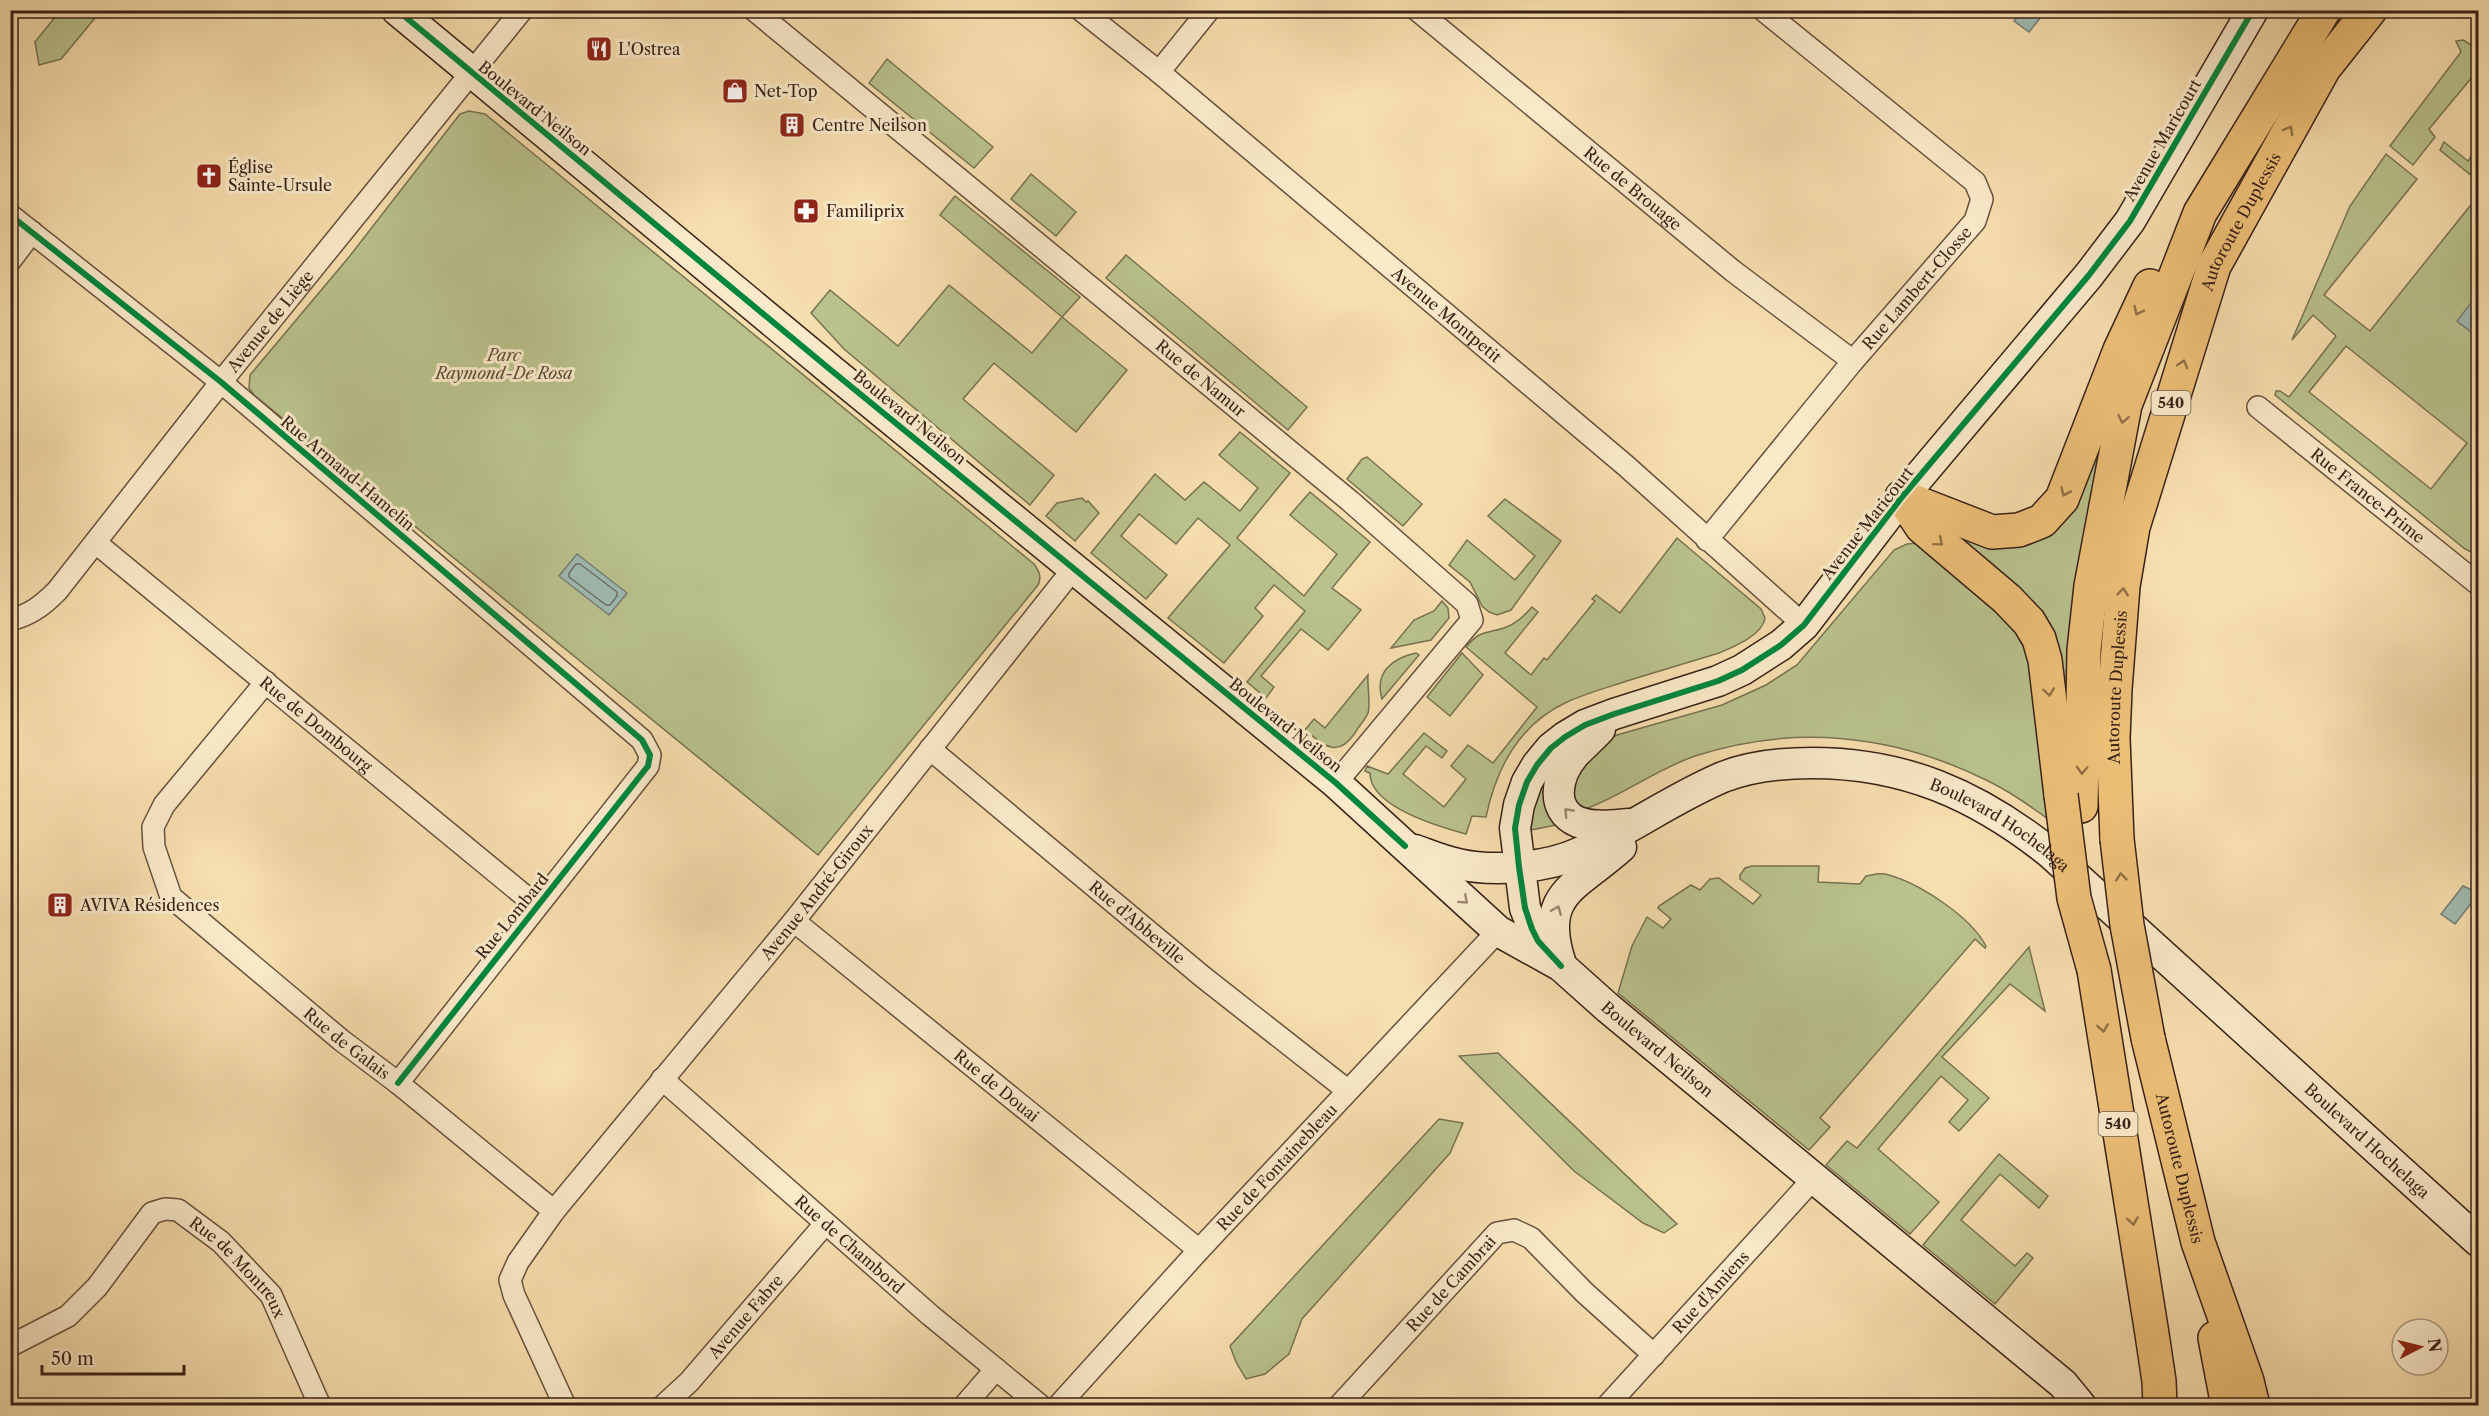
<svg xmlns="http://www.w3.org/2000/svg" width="2489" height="1416" viewBox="0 0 2489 1416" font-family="'Libre Caslon Text',serif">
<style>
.green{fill:#b9c28d;stroke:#787252;stroke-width:1.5;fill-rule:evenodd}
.water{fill:#9fbbb2;stroke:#767d74;stroke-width:1.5}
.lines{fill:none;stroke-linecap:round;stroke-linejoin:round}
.shore{stroke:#6c6e64;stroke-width:1.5}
.street-casing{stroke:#68503d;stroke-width:24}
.secondary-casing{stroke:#382117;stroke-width:33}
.highway-casing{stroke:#382117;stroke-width:36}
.street{stroke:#faeaca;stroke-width:21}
.secondary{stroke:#faeaca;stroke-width:30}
.highway{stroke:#ecbf77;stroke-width:33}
.highway-bridge-casing{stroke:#382117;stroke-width:36;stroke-linecap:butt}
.highway-bridge{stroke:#ecbf77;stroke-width:33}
.cycleway-casing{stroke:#faeaca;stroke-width:10}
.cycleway{stroke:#00873e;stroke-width:6}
.oneway{stroke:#927047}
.oneway2{stroke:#998670}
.labels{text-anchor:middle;stroke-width:6;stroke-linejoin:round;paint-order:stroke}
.shield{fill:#faeaca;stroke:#725d4d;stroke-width:1.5}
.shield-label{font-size:15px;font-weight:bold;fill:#382117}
.poi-label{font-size:16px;fill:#382117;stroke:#faeaca;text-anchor:start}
.street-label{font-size:16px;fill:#382117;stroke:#faeaca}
.park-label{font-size:16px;font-style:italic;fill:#584934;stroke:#faeaca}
</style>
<rect width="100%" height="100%" fill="#f7deae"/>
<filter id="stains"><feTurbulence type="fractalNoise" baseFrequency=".00333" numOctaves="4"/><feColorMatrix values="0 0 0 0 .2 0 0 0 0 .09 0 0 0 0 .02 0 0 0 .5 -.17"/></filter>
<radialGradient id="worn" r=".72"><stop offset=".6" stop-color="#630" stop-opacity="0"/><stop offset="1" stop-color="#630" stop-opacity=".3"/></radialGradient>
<g class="green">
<path d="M60 11H107L100 12 61 59 39 65 35 42Z"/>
<path d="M2463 40 2478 49V70L2429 129 2435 137 2413 165 2390 146 2461 52 2456 41Z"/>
<path d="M887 59 993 147 974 168 869 83Z"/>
<path d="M469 111 485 114 1034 564C1039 571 1042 577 1038 585L818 855 254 395 249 388 250 375 349 257 460 114Z"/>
<path d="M2444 142 2468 161 2478 147V181L2440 150Z"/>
<path d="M2386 154 2417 179 2324 295 2370 331 2478 196V412L2475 416 2478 419V555L2465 549 2275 395 2276 391H2280L2289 397 2336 336 2313 315 2292 340 2350 206ZM2346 346 2467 443 2431 489 2309 392Z"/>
<path d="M1031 174 1076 212 1056 236 1011 199Z"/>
<path d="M955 196 1080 297 1062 317 1127 370 1076 432 994 363 963 399 1054 475 1030 505 844 349 811 313 830 290 898 346 949 285 1032 353 1062 317 940 215Z"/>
<path d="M1126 255 1307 407 1288 430 1106 278Z"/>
<path d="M2116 386 2067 749 2056 670 1935 521C1970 543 1976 545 2017 545Z"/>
<path d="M1240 432 1290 473 1237 538 1304 596 1337 554 1290 515 1310 492 1370 542 1332 588 1361 610 1328 650 1301 629 1261 676 1274 687 1266 698 1247 682 1305 611 1274 585 1255 608 1263 616 1224 663 1168 618 1230 545 1198 518 1176 544 1139 514 1121 536 1167 575 1146 599 1091 553 1155 474 1185 500 1204 482 1240 511 1258 488 1219 455Z"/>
<path d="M1367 457 1422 504 1403 526 1347 479 1362 459Z"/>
<path d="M1082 498 1086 502 1088 501 1099 513 1075 541 1046 516 1057 503Z"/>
<path d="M1505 499 1561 541 1511 610 1497 615 1489 612 1482 606 1470 582 1449 565 1467 540 1515 580 1535 556 1488 516Z"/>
<path d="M1677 538 1761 609 1765 618C1763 635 1733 647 1719 653 1689 662 1660 671 1630 680 1609 687 1586 693 1565 703 1519 725 1496 769 1486 817L1472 816 1466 834C1440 827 1370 807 1370 773L1365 771 1367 766 1388 774 1424 733 1447 751 1442 758 1426 746 1403 774 1444 807 1466 779 1451 766 1468 745 1493 763 1537 707 1466 647C1480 630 1485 634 1504 628 1516 624 1524 616 1532 607L1538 612 1505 653 1531 675 1544 658 1547 660 1595 601 1592 599 1596 595 1620 613Z"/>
<path d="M1918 543 2028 634 2055 824C2033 808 2011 792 1986 780 1893 734 1794 724 1695 756 1657 769 1625 794 1588 808 1571 807 1571 794 1569 779L1601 743 1617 735 1722 705 1766 685 1797 665 1894 550 1907 544Z"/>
<path d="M1442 601 1448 608 1449 618 1431 640 1391 648 1414 620 1434 611Z"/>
<path d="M1416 653 1419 655 1382 699C1374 672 1393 658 1416 653Z"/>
<path d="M1462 653 1483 675 1450 716 1427 697Z"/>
<path d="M1368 675C1367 686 1371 704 1368 713 1366 719 1358 727 1355 733 1337 759 1324 745 1305 730L1314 719 1325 728Z"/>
<path d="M1543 782 1547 784 1561 824 1531 830 1534 805Z"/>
<path d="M1752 866H1819L1818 882 1860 884 1866 876C1872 875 1879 873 1885 874 1918 882 1970 916 1986 946L1985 948 1975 939 1820 1118 1830 1127 1809 1150 1618 993 1632 946 1647 917 1663 928 1671 919 1658 908 1659 906 1691 885 1700 890 1710 879 1719 878 1753 904 1761 895 1740 879V875L1745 868Z"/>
<path d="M2029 947 2045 1011 2010 984 1942 1057 1989 1098 1959 1131 1949 1122 1968 1100 1941 1076 1878 1149 1939 1202 1910 1234 1826 1165 1847 1141 1857 1148Z"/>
<path d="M1498 1053 1677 1224 1664 1233 1643 1223 1574 1171 1459 1056Z"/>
<path d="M1439 1119 1463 1123 1450 1153 1302 1319 1289 1354 1265 1374 1246 1379 1236 1362 1230 1346Z"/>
<path d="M1999 1154 2048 1196 2039 1208 2000 1174 1961 1220 2015 1266 2027 1253 2033 1258 1995 1304 1923 1245Z"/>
</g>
<g class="water">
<path d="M2022 11V10L2046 11 2029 32 2014 21Z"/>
<path d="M2478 294V323L2471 332 2457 321Z"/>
<path d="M577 554 627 593 609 615 559 576Z"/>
<path d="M2463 886 2474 891 2473 894 2476 897 2455 924 2441 914Z"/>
</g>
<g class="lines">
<path class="shore" d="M576 564H580L617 592V596L610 605H606L569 577V573Z"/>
<defs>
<g id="street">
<path id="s1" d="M754 10 1350 501 1467 604 1472 620 1336 783"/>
<path id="s2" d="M1081 10 1159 72 1625 465 1804 625"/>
<path id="s3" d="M1417 10 1733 271 1853 361"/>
<path d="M1159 72 1209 10"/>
<path d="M10 215 221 382 642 740 650 755 648 766 398 1083"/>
<path d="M10 261 32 232"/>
<path id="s4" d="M2258 407 2478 584"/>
<path id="s5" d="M1707 540 1853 361 1975 221 1982 199 1975 182 1763 10"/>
<path id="s6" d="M96 543 537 906"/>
<path id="s7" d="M10 620C30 615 42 606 57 591L221 382 522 10"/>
<path id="s8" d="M266 682 164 805 153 827 154 847 171 897 341 1040 398 1083 554 1211"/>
<path id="s9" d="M930 749 1203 977 1347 1090"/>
<path id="s10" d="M794 921 1199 1250"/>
<path id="s11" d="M662 1079 930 1315 1041 1406"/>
<path id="s12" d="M10 1346 68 1316 97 1287 152 1213 165 1209 178 1210 221 1242 271 1295 320 1406"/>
<path id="s13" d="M565 1406 514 1295 510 1280 518 1262 554 1211 794 921 1074 568"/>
<path id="s14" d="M663 1406 689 1382 825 1224"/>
<path d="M964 1406 996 1369"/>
<path id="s15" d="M1058 1406 1199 1250 1498 931"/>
<path id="s16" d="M1339 1406 1497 1233 1514 1230 1531 1238 1585 1293 1654 1355"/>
<path id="s17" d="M1607 1406 1815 1177"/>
</g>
<g id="secondary">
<path id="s18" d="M397 10 832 371 1336 783 1498 931 1561 966 1608 1008 2063 1384 2081 1406"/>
<path d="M1600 729C1592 738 1582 746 1574 755 1557 775 1549 810 1578 822 1594 828 1613 825 1629 824"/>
<path id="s19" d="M1415 850C1429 855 1443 861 1458 864 1493 872 1546 868 1579 853 1628 831 1673 798 1723 777 1751 766 1782 763 1812 763 1905 763 1977 795 2049 852L2478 1241"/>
<path d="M1554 959 1538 941 1525 908 1515 828 1519 805 1527 782 1537 765 1551 748 1565 737 1585 725 1614 714 1718 681 1742 670 1781 645 1804 625 1902 497 2089 275 2130 221 2253 10"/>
<path d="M1561 964C1537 893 1577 887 1621 847"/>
</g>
<g id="highway">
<path d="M1902 497 1992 532 2019 530 2042 521 2062 499 2120 350 2150 286"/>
<path d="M1902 497 1922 527 2007 599 2029 622 2039 639 2045 660 2061 795"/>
<path d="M2081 806 2084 650 2091 586 2125 405 2200 213 2324 10"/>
<path id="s20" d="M2117 839 2113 738 2115 689 2123 586 2133 527 2214 266 2324 68 2370 10"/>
<path d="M2094 970 2152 1334 2159 1381 2160 1406"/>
<path id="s21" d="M2148 1038 2198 1242 2247 1381 2253 1406"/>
<path d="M2215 1338 2228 1406"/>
</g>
</defs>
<use href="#street" class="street-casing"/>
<use href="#secondary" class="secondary-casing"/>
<use href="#highway" class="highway-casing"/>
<use href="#street" class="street"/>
<use href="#secondary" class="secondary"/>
<use href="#highway" class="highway"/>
<defs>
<g id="highway-bridge">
<path d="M2061 795 2074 898 2094 970"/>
<path d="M2117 839 2127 925 2148 1038"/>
</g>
</defs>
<use href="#highway-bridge" class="highway-bridge-casing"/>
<use href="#highway-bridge" class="highway-bridge"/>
<defs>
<g id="cycleway">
<path d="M397 10 832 371 1336 783 1405 846"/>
<path d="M10 215 221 382 642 740 650 755 648 766 398 1083"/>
<path d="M1561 966 1538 941 1532 929 1525 908 1519 867 1515 828 1519 805 1527 782 1537 765 1551 748 1565 737 1585 725 1614 714 1718 681 1742 670 1781 645 1804 625 1902 497 2089 275 2130 221 2253 10"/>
</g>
</defs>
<use href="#cycleway" class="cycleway-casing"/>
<use href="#cycleway" class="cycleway"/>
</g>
<defs><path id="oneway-chevron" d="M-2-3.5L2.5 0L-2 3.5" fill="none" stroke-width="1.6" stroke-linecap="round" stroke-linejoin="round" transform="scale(1.5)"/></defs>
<g class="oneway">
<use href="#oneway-chevron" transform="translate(2289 130) rotate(-61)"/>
<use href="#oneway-chevron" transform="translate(2138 311) rotate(116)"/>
<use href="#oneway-chevron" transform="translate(2183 364) rotate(-73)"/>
<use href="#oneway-chevron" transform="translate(2123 419) rotate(101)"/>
<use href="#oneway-chevron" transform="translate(2065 492) rotate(114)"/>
<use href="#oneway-chevron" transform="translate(1939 542) rotate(40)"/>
<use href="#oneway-chevron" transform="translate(2123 592) rotate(-84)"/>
<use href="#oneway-chevron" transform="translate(2049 692) rotate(83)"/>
<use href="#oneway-chevron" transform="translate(2082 770) rotate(92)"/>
<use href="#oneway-chevron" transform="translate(2121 877) rotate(-96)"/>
<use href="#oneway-chevron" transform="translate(2103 1028) rotate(81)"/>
<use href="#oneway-chevron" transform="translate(2133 1221) rotate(81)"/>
</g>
<g class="oneway2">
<use href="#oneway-chevron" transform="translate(1568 812) rotate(-133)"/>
<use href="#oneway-chevron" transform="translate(1464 900) rotate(42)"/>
<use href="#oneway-chevron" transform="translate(1557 910) rotate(-68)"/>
</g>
<defs>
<symbol id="restaurant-square" viewBox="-11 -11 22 22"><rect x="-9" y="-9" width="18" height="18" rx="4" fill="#8f2418" stroke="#faeaca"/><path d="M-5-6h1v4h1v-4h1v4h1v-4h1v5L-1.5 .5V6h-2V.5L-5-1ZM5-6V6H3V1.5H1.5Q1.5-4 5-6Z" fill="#fff"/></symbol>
<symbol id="shop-square" viewBox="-11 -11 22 22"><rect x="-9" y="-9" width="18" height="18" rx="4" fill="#8f2418" stroke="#faeaca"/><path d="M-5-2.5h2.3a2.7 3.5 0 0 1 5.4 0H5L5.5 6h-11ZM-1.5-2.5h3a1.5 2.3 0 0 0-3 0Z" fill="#fff"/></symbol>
<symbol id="building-square" viewBox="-11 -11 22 22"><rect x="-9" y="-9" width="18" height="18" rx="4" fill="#8f2418" stroke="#faeaca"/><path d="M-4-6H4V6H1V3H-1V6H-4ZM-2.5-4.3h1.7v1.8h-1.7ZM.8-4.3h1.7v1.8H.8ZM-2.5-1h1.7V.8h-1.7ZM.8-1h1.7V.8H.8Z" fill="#fff"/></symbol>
<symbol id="church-square" viewBox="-11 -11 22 22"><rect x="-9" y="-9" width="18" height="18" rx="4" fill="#8f2418" stroke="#faeaca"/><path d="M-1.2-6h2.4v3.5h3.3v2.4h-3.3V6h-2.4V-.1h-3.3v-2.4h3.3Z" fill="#fff"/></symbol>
<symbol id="pharmacy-square" viewBox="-11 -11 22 22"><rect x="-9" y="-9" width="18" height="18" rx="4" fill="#8f2418" stroke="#faeaca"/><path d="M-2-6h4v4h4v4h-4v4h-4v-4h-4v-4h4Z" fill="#fff"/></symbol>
</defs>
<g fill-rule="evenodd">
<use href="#restaurant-square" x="584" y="34" width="30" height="30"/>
<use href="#shop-square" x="720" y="76" width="30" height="30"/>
<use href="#building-square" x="777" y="110" width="30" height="30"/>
<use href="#church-square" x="194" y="161" width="30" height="30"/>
<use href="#pharmacy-square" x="791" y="196" width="30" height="30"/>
<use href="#building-square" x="45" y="890" width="30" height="30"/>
</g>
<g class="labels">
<g class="shield">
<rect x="2151.5" y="391" width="39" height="24" rx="4.5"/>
<rect x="2098.5" y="1112" width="39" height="24" rx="4.5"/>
</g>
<g class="shield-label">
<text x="2171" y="408">540</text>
<text x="2118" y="1129">540</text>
</g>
<g class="poi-label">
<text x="618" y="55">L'Ostrea</text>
<text x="754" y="97">Net-Top</text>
<text x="812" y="131">Centre Neilson</text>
<text x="228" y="173">Église<tspan x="228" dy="18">Sainte-Ursule</tspan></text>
<text x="826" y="217">Familiprix</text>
<text x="80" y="911">AVIVA Résidences</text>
</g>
<g class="street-label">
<text transform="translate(535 108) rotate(39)" y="6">Boulevard Neilson</text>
<text transform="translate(2162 140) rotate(-60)" y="6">Avenue Maricourt</text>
<text dy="6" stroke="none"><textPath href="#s3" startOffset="280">Rue de Brouage</textPath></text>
<text dy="6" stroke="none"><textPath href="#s20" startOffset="638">Autoroute Duplessis</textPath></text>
<text dy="6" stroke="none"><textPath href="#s5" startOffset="328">Rue Lambert-Closse</textPath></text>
<text dy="6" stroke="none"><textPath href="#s2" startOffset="476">Avenue Montpetit</textPath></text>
<text dy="6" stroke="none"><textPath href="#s7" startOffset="400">Avenue de Liège</textPath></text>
<text dy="6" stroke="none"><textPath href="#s1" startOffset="579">Rue de Namur</textPath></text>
<text transform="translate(910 417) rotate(39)" y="6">Boulevard Neilson</text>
<text transform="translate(348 473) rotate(40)" y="6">Rue Armand-Hamelin</text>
<text dy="6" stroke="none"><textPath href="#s4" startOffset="141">Rue France-Prime</textPath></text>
<text transform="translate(1867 523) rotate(-52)" y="6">Avenue Maricourt</text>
<text dy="6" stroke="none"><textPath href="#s20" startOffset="152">Autoroute Duplessis</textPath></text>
<text dy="6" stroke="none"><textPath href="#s6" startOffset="285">Rue de Dombourg</textPath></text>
<text transform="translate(1286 725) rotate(39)" y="6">Boulevard Neilson</text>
<text dy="6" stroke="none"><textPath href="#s19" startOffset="624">Boulevard Hochelaga</textPath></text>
<text dy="6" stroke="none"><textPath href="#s13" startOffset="633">Avenue André-Giroux</textPath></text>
<text transform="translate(512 916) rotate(-51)" y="6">Rue Lombard</text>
<text dy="6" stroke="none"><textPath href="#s9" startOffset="270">Rue d'Abbeville</textPath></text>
<text dy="6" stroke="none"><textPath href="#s8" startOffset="486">Rue de Galais</textPath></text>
<text dy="6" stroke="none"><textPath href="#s18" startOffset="1635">Boulevard Neilson</textPath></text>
<text dy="6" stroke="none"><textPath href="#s10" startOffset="261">Rue de Douai</textPath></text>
<text dy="6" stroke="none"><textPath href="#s19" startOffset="1110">Boulevard Hochelaga</textPath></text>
<text dy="6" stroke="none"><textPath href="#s15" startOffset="324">Rue de Fontainebleau</textPath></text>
<text dy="6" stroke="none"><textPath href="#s21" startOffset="134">Autoroute Duplessis</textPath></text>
<text dy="6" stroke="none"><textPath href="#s11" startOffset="250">Rue de Chambord</textPath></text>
<text dy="6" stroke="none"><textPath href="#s12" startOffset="309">Rue de Montreux</textPath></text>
<text dy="6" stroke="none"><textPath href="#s16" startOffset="166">Rue de Cambrai</textPath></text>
<text dy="6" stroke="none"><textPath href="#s17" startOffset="154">Rue d'Amiens</textPath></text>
<text dy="6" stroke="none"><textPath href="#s14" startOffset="122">Avenue Fabre</textPath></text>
</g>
<g class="park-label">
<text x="504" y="361">Parc<tspan x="504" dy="18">Raymond-De Rosa</tspan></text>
</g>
</g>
<rect width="2489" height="1416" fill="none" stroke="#f7deae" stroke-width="36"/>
<rect x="12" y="12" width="2465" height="1392" fill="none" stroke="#382117" stroke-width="3"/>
<rect x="18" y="18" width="2453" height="1380" fill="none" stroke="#382117" stroke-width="1.5"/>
<g transform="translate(2420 1347) rotate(83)"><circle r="28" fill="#faeaca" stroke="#ac9a82" stroke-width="1.5"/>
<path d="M0-4.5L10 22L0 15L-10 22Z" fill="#8f2418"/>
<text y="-9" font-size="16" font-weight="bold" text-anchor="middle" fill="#382117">N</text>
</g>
<path d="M42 1365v9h142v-9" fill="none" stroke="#382117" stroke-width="3"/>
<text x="51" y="1365" font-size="18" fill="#382117" stroke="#faeaca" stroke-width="4.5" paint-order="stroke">50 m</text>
<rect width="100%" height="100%" filter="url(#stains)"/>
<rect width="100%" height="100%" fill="url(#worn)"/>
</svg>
